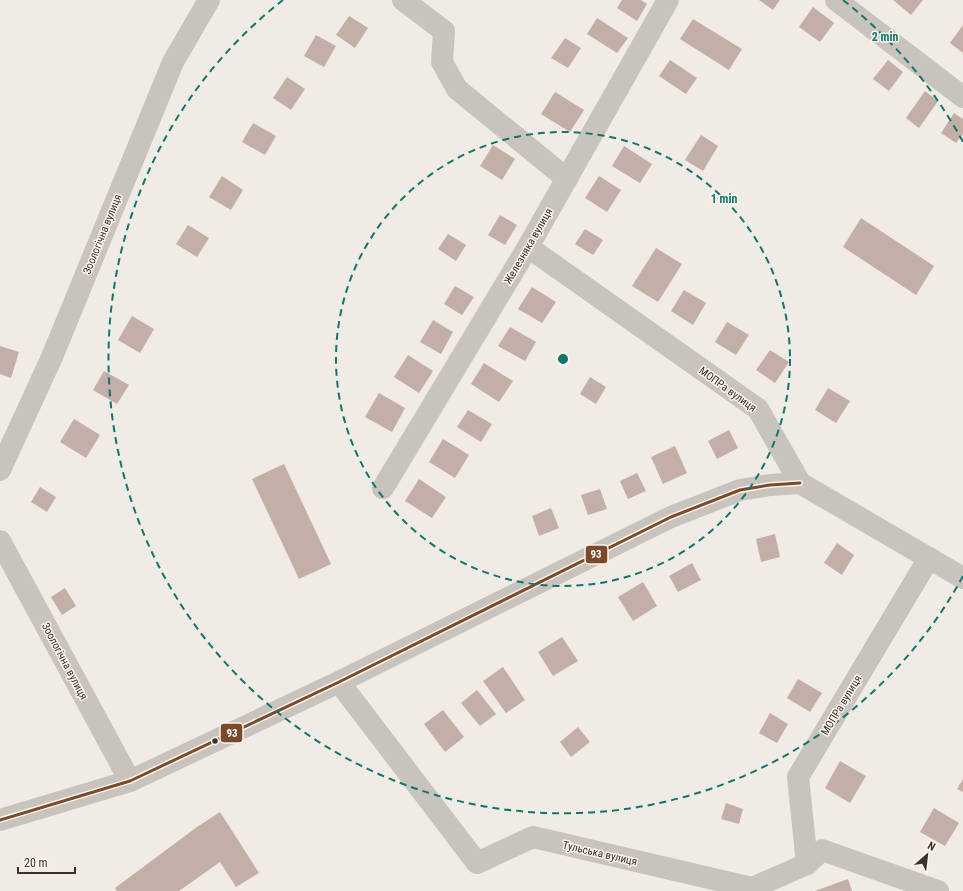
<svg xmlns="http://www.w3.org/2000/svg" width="963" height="891" viewBox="0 0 963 891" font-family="'Roboto Condensed',sans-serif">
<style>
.building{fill:#c3afa7}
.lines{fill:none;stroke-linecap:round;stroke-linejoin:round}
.minor{stroke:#c9c3be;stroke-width:22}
.bus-1-casing{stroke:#fbf5ee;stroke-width:6}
.bus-1{stroke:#7a4b2a;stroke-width:3}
.ring{fill:none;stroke:#0f766e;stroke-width:2;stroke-dasharray:7 5}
.bus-dot{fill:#3b302b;stroke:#fbf5ee;stroke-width:1.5}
.labels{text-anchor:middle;stroke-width:3;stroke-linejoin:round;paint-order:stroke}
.street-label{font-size:11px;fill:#3b302b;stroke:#fbf5ee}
.centre{fill:#0f766e;stroke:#fbf5ee;stroke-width:2}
.ring-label{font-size:12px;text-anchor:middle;font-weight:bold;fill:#0f766e;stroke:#fbf5ee;stroke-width:3;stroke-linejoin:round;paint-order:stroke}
.line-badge{stroke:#fbf5ee;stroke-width:1.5}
.badge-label{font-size:11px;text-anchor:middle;font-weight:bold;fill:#fff}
</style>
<rect width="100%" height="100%" fill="#f0ebe5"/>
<g class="building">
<path d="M622 0H641L647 4 637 21 617 8Z"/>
<path d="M759 0H780L773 10Z"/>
<path d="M893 0H923L911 15Z"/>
<path d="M813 7 834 23 820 42 799 27Z"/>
<path d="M349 16 368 28 355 48 336 35Z"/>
<path d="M597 18 628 38 617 53 587 34Z"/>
<path d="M693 19 742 49 729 70 680 39Z"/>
<path d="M963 25V53L950 43Z"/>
<path d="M316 35 336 46 324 67 304 56Z"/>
<path d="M565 38 581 48 568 68 551 58Z"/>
<path d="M670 60 697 78 686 94 659 76Z"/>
<path d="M888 60 903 72 889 91 873 79Z"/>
<path d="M287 77 305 89 291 110 273 98Z"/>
<path d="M925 91 938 101 919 128 906 118Z"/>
<path d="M555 92 584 110 570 132 541 114Z"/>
<path d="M954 113 963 119V134L956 143 941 133Z"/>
<path d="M253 123 276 136 265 155 242 142Z"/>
<path d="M701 135 718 146 703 171 685 160Z"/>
<path d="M493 145 515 159 502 180 480 166Z"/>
<path d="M624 146 652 164 640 183 612 166Z"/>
<path d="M222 176 243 190 231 210 209 197Z"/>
<path d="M599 176 621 190 607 212 585 198Z"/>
<path d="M500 215 517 225 505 245 488 235Z"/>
<path d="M861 218 934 266 916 295 843 247Z"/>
<path d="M188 225 209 238 197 257 176 244Z"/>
<path d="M585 229 603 240 593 255 575 244Z"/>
<path d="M448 234 466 245 456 261 438 249Z"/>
<path d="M656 248 682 264 658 302 632 286Z"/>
<path d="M455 286 474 297 462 315 444 304Z"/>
<path d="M532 287 556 302 542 323 518 309Z"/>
<path d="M684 290 706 303 693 325 671 311Z"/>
<path d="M132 316 154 329 140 353 118 340Z"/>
<path d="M433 320 453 332 441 354 420 342Z"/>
<path d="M727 322 749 335 736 355 715 342Z"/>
<path d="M510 327 536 342 525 361 498 346Z"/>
<path d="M0 346 19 352 11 378 0 374Z"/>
<path d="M770 350 789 362 775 383 756 370Z"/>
<path d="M408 355 433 371 419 393 394 377Z"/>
<path d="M484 363 513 381 499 402 471 384Z"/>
<path d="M104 371 129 385 117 404 93 390Z"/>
<path d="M590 377 606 387 596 404 580 394Z"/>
<path d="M828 388 850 401 836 423 815 410Z"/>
<path d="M379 393 405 408 392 432 365 417Z"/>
<path d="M468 410 492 424 481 442 457 427Z"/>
<path d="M74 419 100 435 86 458 60 442Z"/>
<path d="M729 430 738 448 717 459 708 441Z"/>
<path d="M443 439 469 455 455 478 429 462Z"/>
<path d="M675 446 687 473 663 484 651 457Z"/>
<path d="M284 464 331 564 299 579 252 479Z"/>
<path d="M637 473 646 491 628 499 620 481Z"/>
<path d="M419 479 446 497 432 518 405 501Z"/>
<path d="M40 487 56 497 47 512 31 502Z"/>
<path d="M600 489 607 509 588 515 581 495Z"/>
<path d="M551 508 559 528 539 536 532 516Z"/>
<path d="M775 534 780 557 761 562 756 539Z"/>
<path d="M837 543 854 555 842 575 824 563Z"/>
<path d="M692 563 701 580 678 592 669 576Z"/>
<path d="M643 582 657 606 633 621 618 597Z"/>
<path d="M65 588 76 606 62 615 51 597Z"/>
<path d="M562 637 578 661 553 676 538 652Z"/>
<path d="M503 667 525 700 506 713 483 681Z"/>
<path d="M798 679 822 693 810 712 787 698Z"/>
<path d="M477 690 496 714 480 726 461 703Z"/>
<path d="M443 710 464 737 445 752 424 724Z"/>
<path d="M770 713 788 724 777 743 759 733Z"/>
<path d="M578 727 590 742 571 757 560 742Z"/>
<path d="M840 761 866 776 850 803 825 788Z"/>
<path d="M963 779V792L957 789Z"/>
<path d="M726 803 743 809 739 824 721 819Z"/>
<path d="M934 808 959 823 945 846 920 832Z"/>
<path d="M220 812 259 873 236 887 220 862 179 891H117L115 888 197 827Z"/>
<path d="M848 879 852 891H815Z"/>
</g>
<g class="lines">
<g class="minor">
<path d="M403 0 444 31 442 62 457 89 567 179"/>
<path d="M836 0 963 97"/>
<path d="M528 247 758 409 800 483 963 578"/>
<path d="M0 470 52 357 173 62 209 0"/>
<path d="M383 488 528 247 668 0"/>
<path d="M0 541 130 781"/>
<path d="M339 682 477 863 533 837 752 888 807 864 822 850 938 891"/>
<path d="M0 820 130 781 339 682 671 517 740 490 770 485 800 483"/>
<path d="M807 864 798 777 929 558"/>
</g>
<defs>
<path id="bus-1" d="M0 820 130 781 339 682 671 517 740 490 770 485 800 483"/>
</defs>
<use href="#bus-1" class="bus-1-casing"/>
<use href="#bus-1" class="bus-1"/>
</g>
<g class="ring">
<circle cx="563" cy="359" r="227"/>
<path d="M963 576A455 455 0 1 1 283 0M843 0A455 455 0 0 1 963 142"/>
</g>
<circle class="bus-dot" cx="215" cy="741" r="3.5"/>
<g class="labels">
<g class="street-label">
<text transform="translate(102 234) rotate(-68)" y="4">Зоологічна вулиця</text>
<text transform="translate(528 246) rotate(-60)" y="4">Железняка вулиця</text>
<text transform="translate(728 389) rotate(36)" y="4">МОПРа вулиця</text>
<text transform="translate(65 661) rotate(62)" y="4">Зоологічна вулиця</text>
<text transform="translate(841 705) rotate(-59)" y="4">МОПРа вулиця</text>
<text transform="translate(600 853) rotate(13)" y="4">Тульська вулиця</text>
</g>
</g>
<circle cx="563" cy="359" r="6" class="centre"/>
<g class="ring-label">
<text x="885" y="41">2 min</text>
<text x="724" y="203">1 min</text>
</g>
<g class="line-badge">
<rect x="585" y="545" width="23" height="19" rx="4" fill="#7a4b2a"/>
<rect x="220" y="723" width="23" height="20" rx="4" fill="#7a4b2a"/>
</g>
<g class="badge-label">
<text x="596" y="558">93</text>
<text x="232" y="737">93</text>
</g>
<g transform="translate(927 855) rotate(28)" stroke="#fbf5ee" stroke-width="3" paint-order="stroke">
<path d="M0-3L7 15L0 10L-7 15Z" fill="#3b302b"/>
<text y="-6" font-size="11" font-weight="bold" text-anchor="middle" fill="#3b302b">N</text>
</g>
<path d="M18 867v6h57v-6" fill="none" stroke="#3b302b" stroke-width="2"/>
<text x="24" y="867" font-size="12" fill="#3b302b" stroke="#fbf5ee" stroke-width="3" paint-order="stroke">20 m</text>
</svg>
